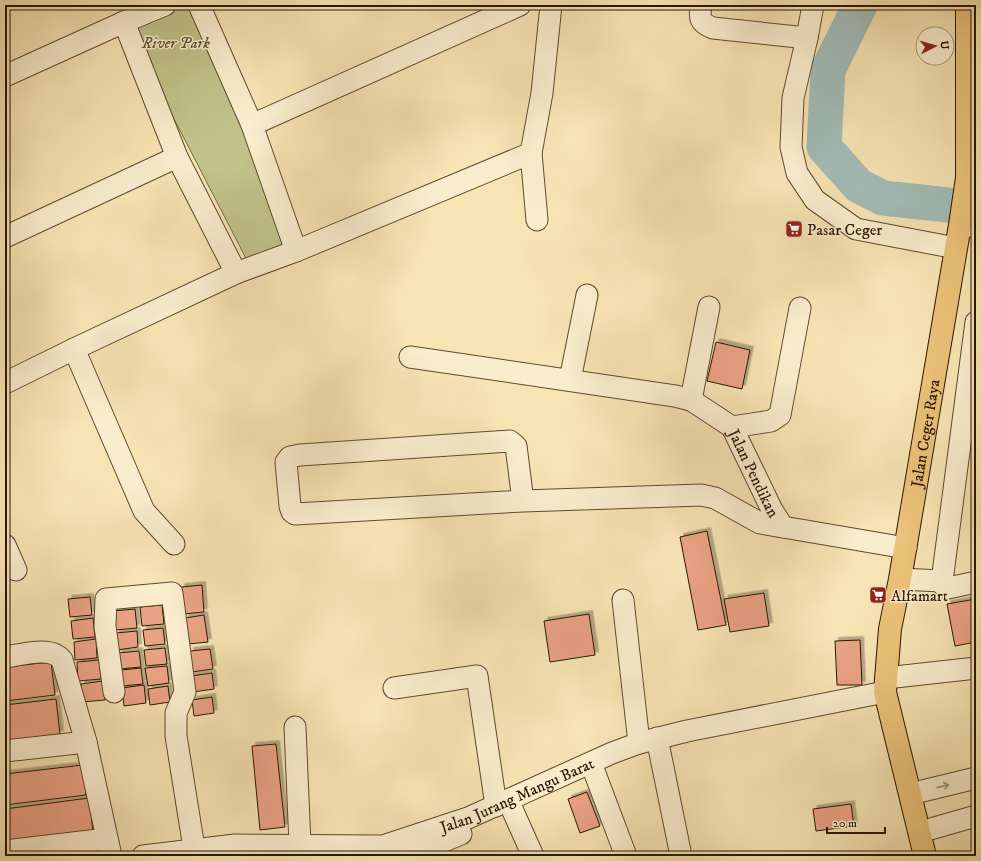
<svg xmlns="http://www.w3.org/2000/svg" width="981" height="861" viewBox="0 0 981 861" font-family="'IM FELL DW Pica',serif">
<style>
.green{fill:#c1c38a;stroke:#766c45}
.lines{fill:none;stroke-linecap:round;stroke-linejoin:round}
.canal{stroke:#a2bcb8;stroke-width:20}
.river{stroke:#a2bcb8;stroke-width:35}
.building{fill:#eaa285;stroke:#2a1600;filter:url(#shadow)}
.minor-casing{stroke:#5d4a2d;stroke-width:23}
.major-casing{stroke:#2a1600;stroke-width:24}
.minor{stroke:#faedce;stroke-width:21}
.major{stroke:#ecc27a;stroke-width:22}
.oneway{stroke:#9c8c71}
.labels{text-anchor:middle;stroke-width:3;stroke-linejoin:round;paint-order:stroke}
.park-label{font-size:16px;font-style:italic;fill:#5f5330;stroke:#faedce}
.poi-label{font-size:16px;fill:#2a1600;stroke:#faedce;text-anchor:start}
.street-label{font-size:16px;fill:#2a1600;stroke:#faedce}
</style>
<defs>
<filter id="shadow"><feDropShadow dx="3.5" dy="-3.5" stdDeviation="0" flood-color="#0004"/></filter>
</defs>
<rect width="100%" height="100%" fill="#f7e4b4"/>
<filter id="stains"><feTurbulence type="fractalNoise" baseFrequency=".005" numOctaves="4"/><feColorMatrix values="0 0 0 0 .2 0 0 0 0 .09 0 0 0 0 .02 0 0 0 .5 -.17"/></filter>
<radialGradient id="worn" r=".72"><stop offset=".6" stop-color="#630" stop-opacity="0"/><stop offset="1" stop-color="#630" stop-opacity=".3"/></radialGradient>
<path class="green" d="M164 5H199L296 251 251 268 124 22Z"/>
<g class="lines">
<path class="canal" d="M948 205 976 204"/>
<path class="river" d="M860 5 828 70 824 147 859 186 883 198 948 205"/>
</g>
<g class="building">
<path d="M716 342 750 350 742 389 707 381Z"/>
<path d="M707 531 726 625 698 630 680 537Z"/>
<path d="M202 585 204 612 183 614 181 587Z"/>
<path d="M764 593 769 626 730 632 724 599Z"/>
<path d="M90 597 92 615 70 617 68 599Z"/>
<path d="M976 599V642L955 646 947 604Z"/>
<path d="M162 605 164 624 142 626 140 607Z"/>
<path d="M135 609 137 628 115 630 113 611Z"/>
<path d="M589 614 595 655 550 662 544 621Z"/>
<path d="M204 615 208 642 188 644 185 618Z"/>
<path d="M93 618 95 637 73 639 71 621Z"/>
<path d="M163 628 165 644 145 646 143 630Z"/>
<path d="M137 631 138 647 117 650 116 633Z"/>
<path d="M96 639 97 658 75 660 74 642Z"/>
<path d="M860 640 862 685H837L835 641Z"/>
<path d="M165 648 167 664 146 666 144 650Z"/>
<path d="M210 649 213 669 192 672 190 651Z"/>
<path d="M139 651 141 667 120 669 118 653Z"/>
<path d="M99 660 101 679 78 681 77 662Z"/>
<path d="M51 662 55 695 5 701V667Z"/>
<path d="M167 666 169 683 148 686 145 668Z"/>
<path d="M141 668 143 684 123 686 121 670Z"/>
<path d="M212 673 214 689 193 692 191 676Z"/>
<path d="M103 681 105 700 82 702 81 684Z"/>
<path d="M144 685 146 703 124 706 122 688Z"/>
<path d="M168 686 170 702 150 705 148 689Z"/>
<path d="M212 697 214 713 194 716 192 700Z"/>
<path d="M56 699 60 734 5 741V705Z"/>
<path d="M276 744 285 827 260 830 252 746Z"/>
<path d="M83 765 86 795 5 805V774Z"/>
<path d="M587 792 600 826 580 833 568 799Z"/>
<path d="M89 798 93 832 5 843V809Z"/>
<path d="M851 804 854 826 816 831 813 809Z"/>
</g>
<g class="lines">
<defs>
<g id="minor">
<path d="M199 5 252 125 296 251"/>
<path d="M701 5C699 19 700 23 713 28L807 38"/>
<path d="M813 5 807 38 793 98 791 147 797 173 815 200 856 229 956 248"/>
<path d="M124 22 177 157 236 273 296 251 531 153 537 220"/>
<path d="M5 76 124 22 165 5"/>
<path d="M252 125 520 5"/>
<path d="M531 153 542 93 551 5"/>
<path d="M960 227 976 225"/>
<path d="M5 237 177 157"/>
<path d="M976 322 942 581 943 585 948 588 976 582"/>
<path d="M74 349 144 511 174 544"/>
<path d="M410 357 675 396 691 400 732 427"/>
<path d="M570 380 587 295"/>
<path d="M5 383 74 349 236 273"/>
<path d="M691 400 709 307"/>
<path id="s1" d="M732 427 772 510 783 527 906 548"/>
<path d="M732 427 771 421 780 415 800 308"/>
<path d="M523 501 516 446 510 441 300 455 290 457 286 462 290 506 292 512 295 514 523 501 701 495 715 498 760 523 783 527"/>
<path d="M5 545 16 570"/>
<path d="M900 579 942 581"/>
<path d="M623 600 639 743"/>
<path d="M5 657C21 655 51 645 62 660L86 742 111 856"/>
<path d="M886 678 976 668"/>
<path d="M394 688 477 676 496 806"/>
<path d="M114 692 105 626 106 599 172 593 185 692 176 713V736L194 848"/>
<path d="M295 727 300 845"/>
<path d="M657 738 681 856"/>
<path d="M5 751 86 742"/>
<path d="M591 763 626 856"/>
<path d="M910 794 976 778"/>
<path d="M508 800 533 856"/>
<path d="M920 832 976 816"/>
<path d="M5 851 107 839"/>
<path id="s2" d="M143 856 235 845 383 846 468 818 612 753 639 743 687 731 885 692"/>
<path d="M408 856 461 834"/>
</g>
<g id="major">
<path id="s3" d="M925 856 885 692 890 629 900 579 960 225 967 178V5"/>
</g>
</defs>
<use href="#minor" class="minor-casing"/>
<use href="#major" class="major-casing"/>
<use href="#minor" class="minor"/>
<use href="#major" class="major"/>
</g>
<defs><path id="oneway-shaft" d="M-6 0H5M1.5-3L5.5 0L1.5 3" fill="none" stroke-width="1.6" stroke-linecap="round" stroke-linejoin="round"/></defs>
<use class="oneway" href="#oneway-shaft" transform="translate(943 786) rotate(-14)"/>
<defs>
<symbol id="supermarket-square" viewBox="-11 -11 22 22"><rect x="-9" y="-9" width="18" height="18" rx="4" fill="#8f2418" stroke="#faedce"/><path d="M-6-5.5h2.5l.6 2H6L4.5 2H-2.5L-4.4-4H-6ZM-1.5 3.2a1.3 1.3 0 1 0 .1 0ZM3 3.2a1.3 1.3 0 1 0 .1 0Z" fill="#fff"/></symbol>
</defs>
<g fill-rule="evenodd">
<use href="#supermarket-square" x="784" y="219" width="20" height="20"/>
<use href="#supermarket-square" x="868" y="585" width="20" height="20"/>
</g>
<g class="labels">
<g class="park-label">
<text x="176" y="48">River Park</text>
</g>
<g class="poi-label">
<text x="807" y="235">Pasar Ceger</text>
<text x="891" y="601">Alfamart</text>
</g>
<g class="street-label">
<text dy="6" stroke="none"><textPath href="#s3" startOffset="431">Jalan Ceger Raya</textPath></text>
<text dy="6" stroke="none"><textPath href="#s1" startOffset="51">Jalan Pendikan</textPath></text>
<text dy="6" stroke="none"><textPath href="#s2" startOffset="384">Jalan Jurang Mangu Barat</textPath></text>
</g>
</g>
<rect width="981" height="861" fill="none" stroke="#f7e4b4" stroke-width="20"/>
<rect x="6" y="6" width="969" height="849" fill="none" stroke="#2a1600" stroke-width="2"/>
<rect x="10" y="10" width="961" height="841" fill="none" stroke="#2a1600"/>
<g transform="translate(935 46) rotate(84)"><circle r="19" fill="#faedce" stroke="#a7977c"/>
<path d="M0-3L7 15L0 10L-7 15Z" fill="#8f2418"/>
<text y="-6" font-size="11" font-weight="bold" text-anchor="middle" fill="#2a1600">U</text>
</g>
<path d="M827 827v6h58v-6" fill="none" stroke="#2a1600" stroke-width="2"/>
<text x="833" y="827" font-size="12" fill="#2a1600" stroke="#faedce" stroke-width="3" paint-order="stroke">20 m</text>
<rect width="100%" height="100%" filter="url(#stains)"/>
<rect width="100%" height="100%" fill="url(#worn)"/>
</svg>
